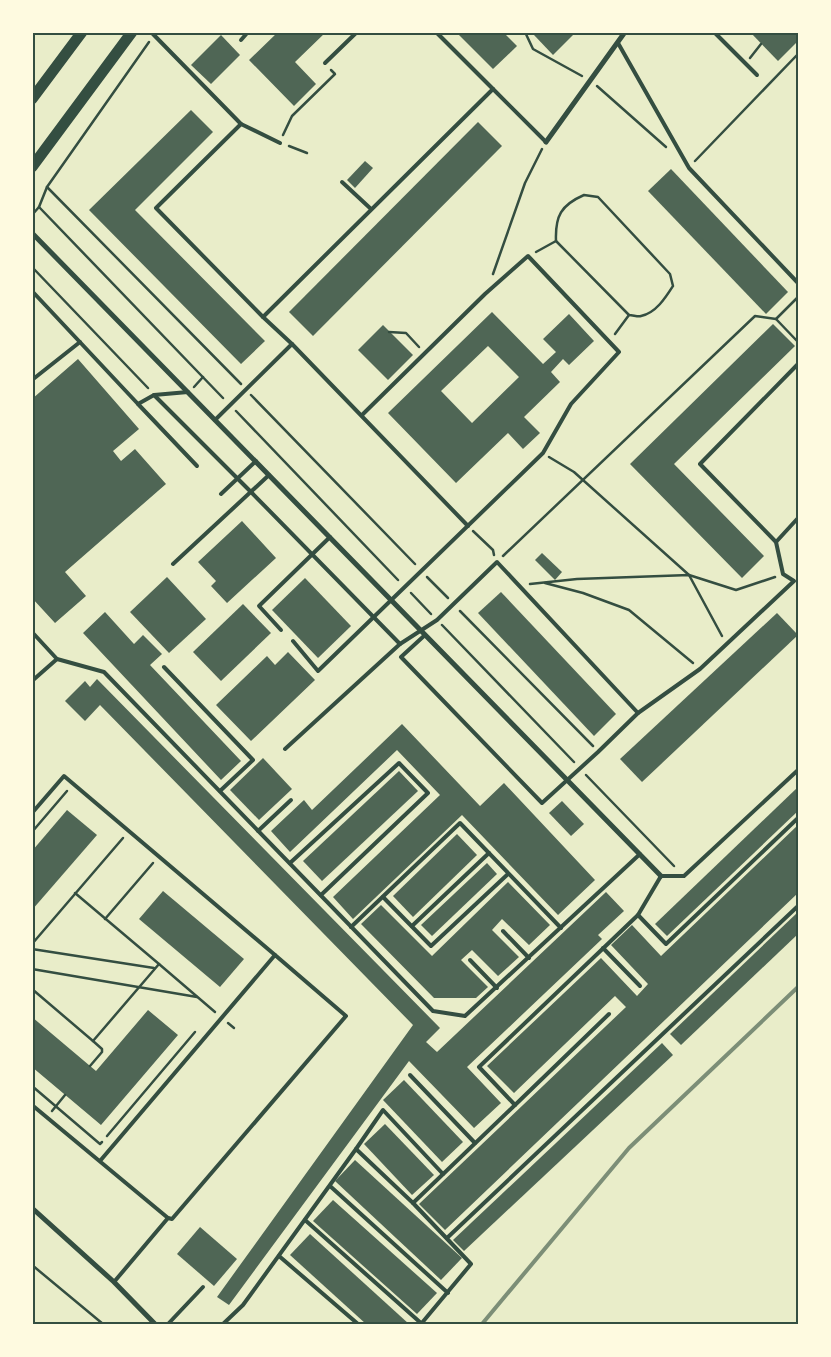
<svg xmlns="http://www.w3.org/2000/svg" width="831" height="1357" viewBox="0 0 831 1357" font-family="'Open Sans',sans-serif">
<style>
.building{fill:#4f6655;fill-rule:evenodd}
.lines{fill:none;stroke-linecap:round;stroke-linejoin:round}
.path{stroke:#344e41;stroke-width:2.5}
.service{stroke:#344e41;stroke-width:4}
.minor{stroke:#344e41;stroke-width:5}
.primary{stroke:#344e41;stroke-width:11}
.rail{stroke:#7c8e77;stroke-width:4}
.neatline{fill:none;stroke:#344e41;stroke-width:2}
</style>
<rect width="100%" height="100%" fill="#e9edc9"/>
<g class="building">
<path d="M278 32H326L295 62 316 84 294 106 249 60Z"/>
<path d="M456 32H503L517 46 493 69Z"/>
<path d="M537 32H576L553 55 534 35Z"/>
<path d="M750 32H798V41L778 61Z"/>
<path d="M221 35 240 55 211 84 191 65Z"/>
<path d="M191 110 213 132 135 210 265 341 241 364 89 210Z"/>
<path d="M478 122 502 146 313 336 289 312Z"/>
<path d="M365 161 373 168 355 188 347 180Z"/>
<path d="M671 169 788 292 766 314 648 191Z"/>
<path d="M492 312 543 364 556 352 543 339 569 314 594 341 569 365 563 359 551 372 560 382 524 417 540 433 523 449 508 433 456 483 388 413ZM488 346 519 377 472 423 441 391Z"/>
<path d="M773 324 795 346 674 464 764 556 742 578 630 464Z"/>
<path d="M383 325 413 355 388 380 358 350Z"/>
<path d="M78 359 139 429 113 451 121 461 135 449 166 484 65 572 86 596 55 623 32 598V399Z"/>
<path d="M242 521 276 558 227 603 211 586 216 581 198 562Z"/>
<path d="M542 553 562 572 555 580 535 560Z"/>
<path d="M167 577 206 619 169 653 130 612Z"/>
<path d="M305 578 351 626 318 658 272 610Z"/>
<path d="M501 592 616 714 594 736 478 613Z"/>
<path d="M243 604 271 633 221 681 193 652Z"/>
<path d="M105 612 134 644 143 635 162 654 150 665 241 761 221 780 83 633Z"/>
<path d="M777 613 798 635 642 782 620 759Z"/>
<path d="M288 652 315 680 251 741 216 705 267 656 275 665Z"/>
<path d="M97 679 440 1028 426 1042 437 1052 606 892 624 911 598 935 602 939 467 1067 501 1103 474 1128 409 1061 229 1305 217 1297 413 1025 100 705 85 721 65 701 85 681 90 687Z"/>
<path d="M402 724 480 806 504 783 595 880 558 915 462 815 353 919 333 897 440 795 397 750 290 852 271 831 304 800 312 810Z"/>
<path d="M263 758 292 789 259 820 230 790Z"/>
<path d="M399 771 418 791 322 881 303 861Z"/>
<path d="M798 787V811L667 936 655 924Z"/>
<path d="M562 801 584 824 571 836 549 813Z"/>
<path d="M67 810 97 835 32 910V851Z"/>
<path d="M798 825V893L445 1230 419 1204 626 1007 615 996 514 1093 487 1066 601 958 637 996 648 984 611 945 632 925 661 956Z"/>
<path d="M457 834 477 855 413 917 393 896Z"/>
<path d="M487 863 497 874 432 936 421 925Z"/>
<path d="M508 882 550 925 529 945 502 919 492 930 519 957 498 976 472 950 461 960 488 987 476 998H434L361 924 381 905 432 956Z"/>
<path d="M163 891 244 959 220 987 139 919Z"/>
<path d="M798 912V934L681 1045 670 1034Z"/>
<path d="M148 1010 178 1035 101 1125 32 1067V1017L96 1071Z"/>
<path d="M662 1043 673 1055 464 1251 453 1240Z"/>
<path d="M404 1080 463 1142 442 1162 383 1100Z"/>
<path d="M385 1124 434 1175 412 1195 364 1144Z"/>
<path d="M355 1160 462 1258 441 1280 335 1181Z"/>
<path d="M333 1200 437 1293 417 1314 313 1221Z"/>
<path d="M200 1227 237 1259 214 1286 177 1254Z"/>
<path d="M310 1234 409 1324H366L290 1255Z"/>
</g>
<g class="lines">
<g class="path">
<path d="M525 32 533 49 582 76"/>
<path d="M750 58 761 44"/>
<path d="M597 86 666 147"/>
<path d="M283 135 292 116 335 74 331 70"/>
<path d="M289 146 307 153"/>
<path d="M695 161 798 54"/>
<path d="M47 187 241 384"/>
<path d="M584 195 598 197 670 274 673 286C666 297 656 313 641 316 638 317 633 315 629 315L556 241C555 216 561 205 584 195Z"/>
<path d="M39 207 223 398"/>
<path d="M32 215 39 207 47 187 149 42"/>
<path d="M536 252 556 241"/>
<path d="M32 267 148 388"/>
<path d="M493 274 525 183 542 149"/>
<path d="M776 319 798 342"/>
<path d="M389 332 406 333 419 347"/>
<path d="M615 334 629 315"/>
<path d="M194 387 203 377"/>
<path d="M251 395 415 564"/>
<path d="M236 411 398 580"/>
<path d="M549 457 574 472 689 575 722 636"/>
<path d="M473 531 493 550 494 555"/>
<path d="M503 556 755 316 776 319 798 297"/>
<path d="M427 577 448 598"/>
<path d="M545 583 583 593 629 610 693 663"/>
<path d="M530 584 577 579 689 575 736 590 775 577"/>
<path d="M411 593 431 614"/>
<path d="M460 611 593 746"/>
<path d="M442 625 574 762"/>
<path d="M586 775 674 866"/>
<path d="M32 832 67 791"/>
<path d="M105 919 153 863"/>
<path d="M32 944 123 838"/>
<path d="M32 949 154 968"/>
<path d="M159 964 215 1012"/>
<path d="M32 969 197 997"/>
<path d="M32 989 93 1041 159 964 75 893"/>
<path d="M228 1023 234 1028"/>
<path d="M90 1066 102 1052V1049L93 1041"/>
<path d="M32 1086 100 1144 102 1142"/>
<path d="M52 1111 65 1095"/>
<path d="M107 1136 195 1032"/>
<path d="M32 1265 103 1324"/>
</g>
<g class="service">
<path d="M151 32 241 124 156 208 263 317"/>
<path d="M436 32 493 89"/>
<path d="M714 32 757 75"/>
<path d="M241 40 248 32"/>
<path d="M618 43 689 168 798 283"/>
<path d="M325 63 357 32"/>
<path d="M241 124 280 143"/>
<path d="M342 182 371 209"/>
<path d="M32 291 138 404 154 395 188 392"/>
<path d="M292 344 468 526"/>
<path d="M32 380 80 342"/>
<path d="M154 395 252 493 400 644"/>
<path d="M138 404 197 466"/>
<path d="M215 420 292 344 263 317 493 89 546 142"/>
<path d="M221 494 256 461"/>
<path d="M776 542 798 518"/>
<path d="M173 564 269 475"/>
<path d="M281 630 259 606 330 537"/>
<path d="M32 632 57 659 104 672 433 1011 465 1016 640 854"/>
<path d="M425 635 401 657 542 803 598 752 638 713 700 669 794 581 783 574 776 542 700 464 798 364"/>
<path d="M293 641 318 671 543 453 571 404 619 352 528 256 485 294 362 415"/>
<path d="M164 667 253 760 220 791"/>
<path d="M32 681 57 659"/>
<path d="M285 749 400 644 437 620 497 562 638 713"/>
<path d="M32 813 64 776 275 955"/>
<path d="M258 831 291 800"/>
<path d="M290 863 399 763 428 793 321 895"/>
<path d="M383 897 431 946 508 874"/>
<path d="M638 915 666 944 798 818"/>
<path d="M412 926 489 853"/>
<path d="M351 927 460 823 561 928"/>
<path d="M503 931 529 958"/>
<path d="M603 948 640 986"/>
<path d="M470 960 497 988"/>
<path d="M410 1075 475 1143"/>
<path d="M32 1105 168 1218 172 1219 346 1016 275 955 100 1161"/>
<path d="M515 1105 609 1014"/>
<path d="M356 1149 383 1110 443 1174"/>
<path d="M330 1186 448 1293"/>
<path d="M413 1203 471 1264 421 1324"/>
<path d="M305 1220 422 1324"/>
<path d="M447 1238 798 906"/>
<path d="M279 1256 358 1324"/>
<path d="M114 1282 168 1218"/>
<path d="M168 1324 203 1287"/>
<path d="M223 1324 243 1305 356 1149 413 1203 515 1105 479 1067 638 915 661 876H684L798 770"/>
</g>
<g class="minor">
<path d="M546 142 625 32"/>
<path d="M32 233 661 876"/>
<path d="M32 1208 114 1282 155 1324"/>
</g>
<g class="primary">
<path d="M32 99 82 32"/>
<path d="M32 167 132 32"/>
</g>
<path class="rail" d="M482 1324 629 1148 798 987"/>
</g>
<rect width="831" height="1357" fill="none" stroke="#fefae0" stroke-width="68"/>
<rect x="34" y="34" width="763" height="1289" class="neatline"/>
</svg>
